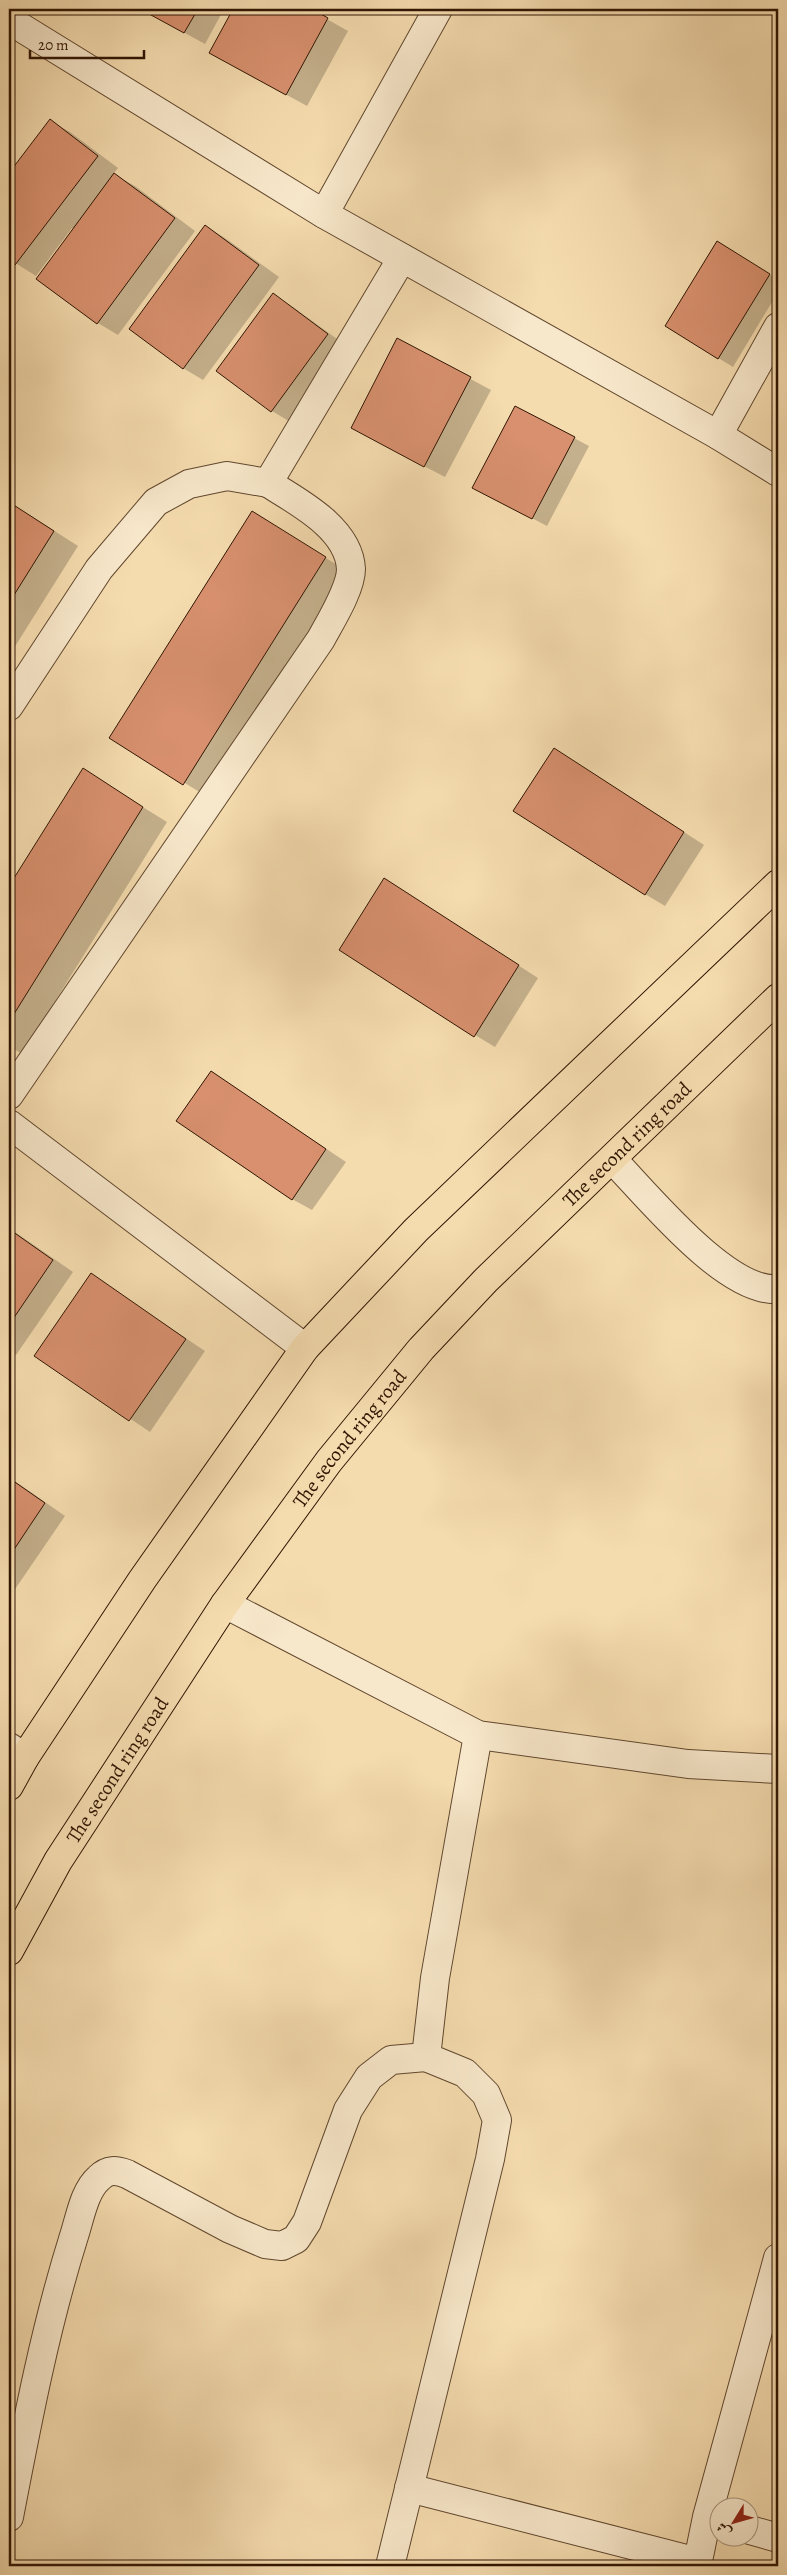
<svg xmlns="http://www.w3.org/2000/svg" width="787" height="2575" viewBox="0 0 787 2575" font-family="Alegreya,Amiri,serif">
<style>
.shadow{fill:#0003}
.building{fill:#d8906e;stroke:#301503}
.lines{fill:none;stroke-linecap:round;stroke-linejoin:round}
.minor-casing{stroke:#61472e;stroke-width:30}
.major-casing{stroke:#301503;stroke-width:30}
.minor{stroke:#f8e8cb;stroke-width:28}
.major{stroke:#f5dcaf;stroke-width:28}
.labels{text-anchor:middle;stroke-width:4;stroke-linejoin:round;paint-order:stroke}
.street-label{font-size:20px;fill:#301503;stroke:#f8e8cb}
</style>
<rect width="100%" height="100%" fill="#f5dcaf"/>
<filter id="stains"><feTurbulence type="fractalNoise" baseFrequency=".004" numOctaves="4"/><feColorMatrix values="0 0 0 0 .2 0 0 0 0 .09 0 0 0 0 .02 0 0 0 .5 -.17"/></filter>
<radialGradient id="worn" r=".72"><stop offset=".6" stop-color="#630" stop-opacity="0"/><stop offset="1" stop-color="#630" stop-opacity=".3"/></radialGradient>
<g class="shadow">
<path d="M141 9H224L205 44Z"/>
<path d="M234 9H309L348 31 307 106 210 53Z"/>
<path d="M9 91 14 95 9 102Z"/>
<path d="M50 121 70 132 118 168 113 174 135 186 195 231 118 335 98 323 38 279 74 229 72 228 36 276 9 259V175Z"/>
<path d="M205 226 225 238 279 277 203 380 183 368Z"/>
<path d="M732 251 778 280V292L733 367 666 326Z"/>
<path d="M273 295 293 307 348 347 292 423 272 411 217 371Z"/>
<path d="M398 340 491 390 445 477 372 439Z"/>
<path d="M516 407 589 446 547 526 488 495Z"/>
<path d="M9 502 78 546 9 656Z"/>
<path d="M252 512 350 573 209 798 111 737Z"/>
<path d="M574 761 704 845 665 906 645 894Z"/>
<path d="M83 770 167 822 22 1054 9 1046V888Z"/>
<path d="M404 892 538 978 495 1047 475 1035Z"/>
<path d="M211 1072 346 1162 312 1210 292 1199Z"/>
<path d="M9 1228 73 1272 16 1355 9 1351Z"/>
<path d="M91 1275 205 1351 150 1432 36 1355Z"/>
<path d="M9 1477 65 1516 9 1598Z"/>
</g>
<g class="building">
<path d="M140 9H198L184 33Z"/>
<path d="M233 9H312L328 18 286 95 209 53Z"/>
<path d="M50 119 98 156 15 265 9 260V173Z"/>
<path d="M114 173 175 218 97 324 36 279Z"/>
<path d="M205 225 259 265 183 369 129 329Z"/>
<path d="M717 241 770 274 718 359 665 326Z"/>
<path d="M273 293 328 334 271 412 216 371Z"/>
<path d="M397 338 471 377 424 467 351 428Z"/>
<path d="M515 406 575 437 532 519 472 488Z"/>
<path d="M9 502 54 531 9 603Z"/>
<path d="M252 511 326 557 183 785 109 738Z"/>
<path d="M554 748 684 832 645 895 513 811Z"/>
<path d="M83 768 143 807 9 1022V886Z"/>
<path d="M384 878 519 965 474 1037 339 950Z"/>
<path d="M211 1071 326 1149 292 1200 176 1121Z"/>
<path d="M9 1229 53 1260 9 1325Z"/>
<path d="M91 1273 186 1339 129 1421 34 1356Z"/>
<path d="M9 1478 45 1503 9 1557Z"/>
</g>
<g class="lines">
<defs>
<g id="minor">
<path d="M9 20 324 214 718 435 778 472"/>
<path d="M324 214 438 9"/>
<path d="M718 435 778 327"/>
<path d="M9 706 99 569 156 502 189 484 227 476 268 483 402 258"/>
<path d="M9 1095 321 639C330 622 351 589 351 569 349 528 298 502 268 483"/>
<path d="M9 1124 305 1348"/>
<path d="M613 1160C647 1195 727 1294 778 1289"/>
<path d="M225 1604 478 1735 688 1764 778 1769"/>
<path d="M9 1747 25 1757"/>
<path d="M409 2488 698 2562"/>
<path d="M9 2517C27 2423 45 2328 74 2236 80 2218 84 2191 99 2178 108 2169 116 2170 127 2174L230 2229 265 2244 282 2246 296 2239 307 2222 348 2110 369 2077 391 2060 426 2057"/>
<path d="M750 2530 778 2538"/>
<path d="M390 2566 490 2159 497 2120 486 2094 465 2073 426 2057 435 1978 478 1735"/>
<path d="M697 2566 707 2517 778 2258"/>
</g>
<g id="major">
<path d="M9 1786 25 1757 142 1580 305 1348 416 1230 778 884"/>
<path id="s1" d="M9 1951 58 1861 225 1604 329 1461 421 1349 486 1280 778 998"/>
</g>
</defs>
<use href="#minor" class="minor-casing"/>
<use href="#major" class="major-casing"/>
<use href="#minor" class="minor"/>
<use href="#major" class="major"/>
</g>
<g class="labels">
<g class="street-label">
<text dy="7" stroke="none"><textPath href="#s1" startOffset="1021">The second ring road</textPath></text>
<text dy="7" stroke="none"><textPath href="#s1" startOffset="616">The second ring road</textPath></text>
<text dy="7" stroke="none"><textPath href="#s1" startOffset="211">The second ring road</textPath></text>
</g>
</g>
<rect width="787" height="2575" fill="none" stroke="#f5dcaf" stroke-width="30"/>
<rect x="10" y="10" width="767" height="2555" fill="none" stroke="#301503" stroke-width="2.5"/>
<rect x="15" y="15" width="757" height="2545" fill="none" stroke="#301503"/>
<g transform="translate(734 2522) rotate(233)"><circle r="24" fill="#f8e8cb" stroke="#a8947b"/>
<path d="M0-4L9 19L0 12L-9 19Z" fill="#8f2418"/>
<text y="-8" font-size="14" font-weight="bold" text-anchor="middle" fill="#301503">ش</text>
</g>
<path d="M30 50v8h114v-8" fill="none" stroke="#301503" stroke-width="2.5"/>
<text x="38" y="50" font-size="15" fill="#301503" stroke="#f8e8cb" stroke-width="4" paint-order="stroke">20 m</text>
<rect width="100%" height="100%" filter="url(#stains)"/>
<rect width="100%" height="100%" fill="url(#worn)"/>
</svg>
